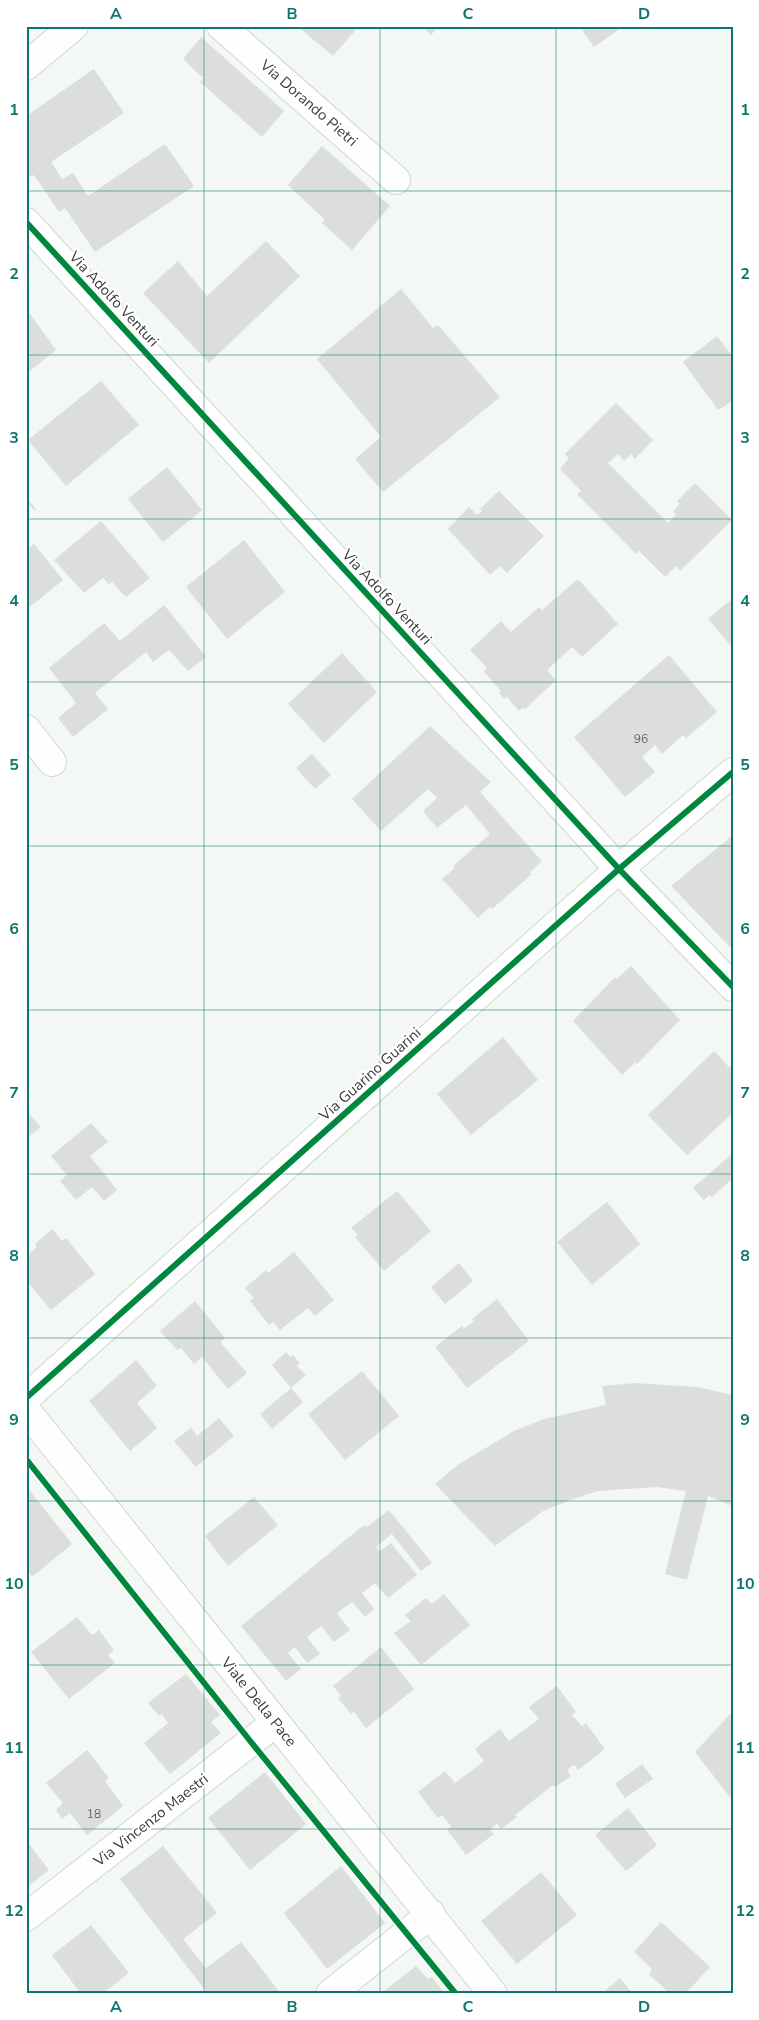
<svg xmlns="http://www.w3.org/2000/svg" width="759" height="2020" viewBox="0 0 759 2020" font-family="'Nunito Sans',sans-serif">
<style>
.building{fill:#dbdedb}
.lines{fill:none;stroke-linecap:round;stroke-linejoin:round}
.minor-casing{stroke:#d2d5d2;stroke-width:30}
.minor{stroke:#fdfefd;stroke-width:28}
.cycleway-casing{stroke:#fff;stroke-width:9}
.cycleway{stroke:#00873e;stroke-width:6}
.grid{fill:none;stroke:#0f766e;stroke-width:1;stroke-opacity:0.55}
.labels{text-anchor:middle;stroke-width:4.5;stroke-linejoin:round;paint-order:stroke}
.number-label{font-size:12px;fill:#646764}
.street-label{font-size:15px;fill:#393c39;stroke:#fff}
.neatline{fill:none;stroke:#0f766e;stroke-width:2}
.grid-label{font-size:16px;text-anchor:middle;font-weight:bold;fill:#0f766e}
</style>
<rect width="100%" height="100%" fill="#f4f8f4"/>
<g class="building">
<path d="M297 26H359L333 56Z"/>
<path d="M422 26H439L431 35Z"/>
<path d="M574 26H624L594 47 580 27 576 29Z"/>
<path d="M201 37 284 111 262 137 200 82 203 78 183 59Z"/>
<path d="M94 69 124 113 51 162 62 179 73 173 88 196 165 144 194 186 95 252 65 208 59 212 34 175 26 178V116Z"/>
<path d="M322 146 390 206 352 250 322 223 325 220 288 185Z"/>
<path d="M266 241 300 276 209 363 143 293 178 261 207 296Z"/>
<path d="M401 289 433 328 438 325 500 397 383 492 355 459 381 437 317 359Z"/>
<path d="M26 308 56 350 26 374Z"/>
<path d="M717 336 733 357V401L718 410 683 362Z"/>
<path d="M101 381 139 425 66 486 28 440Z"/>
<path d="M616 403 653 440 635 459 631 454 624 461 618 454 608 463 668 523 676 514 673 511 680 504 677 501 695 483 732 520 680 571 676 566 665 577 639 551 636 554 577 494 581 491 560 469 569 458 565 454Z"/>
<path d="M167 467 202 510 163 542 128 499Z"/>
<path d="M499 491 544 536 507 573 500 566 490 575 448 529 469 507 477 515 482 511 480 509Z"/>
<path d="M26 497 36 509 34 510 30 505 26 507Z"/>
<path d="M101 521 150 578 126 597 112 582 109 584 103 578 84 593 54 560Z"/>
<path d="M244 540 285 592 227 639 186 587Z"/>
<path d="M34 544 63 580 26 610V550Z"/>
<path d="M578 579 618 624 582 657 572 647 547 670 556 680 525 709 523 708 519 711 507 697 504 699 499 693 501 691 484 672 487 668 470 650 501 621 511 632 539 607 542 610Z"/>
<path d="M733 598V648L708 619Z"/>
<path d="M164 605 206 657 188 671 169 650 153 662 146 652 95 693 108 709 73 737 58 718 76 703 49 668 104 623 120 641Z"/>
<path d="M342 653 377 692 324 743 288 704Z"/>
<path d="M669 655 717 712 686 738 683 735 662 754 655 745 642 757 655 772 625 797 574 737Z"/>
<path d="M430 726 491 782 480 792 542 861 530 872 532 874 492 909 490 907 478 918 442 879 455 868 453 866 490 834 466 805 437 828 423 811 437 798 428 789 381 831 352 799Z"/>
<path d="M312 754 331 775 315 789 296 768Z"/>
<path d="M733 835V950L671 886Z"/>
<path d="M631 966 680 1020 637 1064 636 1062 622 1075 573 1021 615 977 617 979Z"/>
<path d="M503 1037 538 1080 471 1135 437 1094Z"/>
<path d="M714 1051 729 1067 733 1064V1113L687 1155 648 1115Z"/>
<path d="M26 1110 41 1127 26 1139Z"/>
<path d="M91 1123 108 1142 90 1156 117 1190 104 1201 92 1187 76 1200 60 1181 67 1175 51 1156Z"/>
<path d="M733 1153V1178L712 1197 709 1195 704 1200 693 1188Z"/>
<path d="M397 1191 431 1231 384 1271 355 1237 358 1235 351 1228Z"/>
<path d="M607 1202 640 1244 592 1285 557 1242Z"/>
<path d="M52 1229 62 1241 66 1238 95 1274 51 1310 26 1280V1256L37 1247 35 1244Z"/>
<path d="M294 1252 334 1300 315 1316 308 1308 280 1330 273 1322 269 1325 250 1301 254 1298 245 1288 266 1270 268 1273Z"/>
<path d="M459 1263 473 1281 445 1304 431 1287Z"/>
<path d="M497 1299 529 1341 467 1388 435 1347 462 1326 464 1329 474 1321 472 1319Z"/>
<path d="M195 1301 225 1338 220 1342 247 1373 228 1389 202 1357 194 1364 181 1348 177 1350 160 1331Z"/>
<path d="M286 1352 290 1357 293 1355 300 1363 297 1366 306 1375 291 1388 272 1365Z"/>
<path d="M136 1360 157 1386 137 1403 157 1428 130 1451 89 1401Z"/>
<path d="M362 1371 399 1416 345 1460 308 1414Z"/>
<path d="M634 1383 697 1387 733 1395V1506L708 1496 687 1580 665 1574 686 1491 656 1487 598 1491 570 1500 543 1511 495 1546 435 1484 459 1464 514 1431 544 1419 606 1405 602 1386Z"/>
<path d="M291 1388 303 1402 272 1429 260 1414Z"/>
<path d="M219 1418 234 1436 196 1467 174 1441 191 1428 197 1436Z"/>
<path d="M26 1486 72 1544 32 1577 26 1569Z"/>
<path d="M254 1497 278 1525 228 1566 205 1536Z"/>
<path d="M389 1510 432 1563 421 1571 392 1534 376 1547 380 1551 391 1543 417 1575 388 1598 375 1583 362 1593 374 1609 365 1617 352 1602 337 1613 350 1630 334 1642 321 1626 307 1637 320 1654 307 1663 295 1647 288 1653 301 1669 286 1681 241 1626 360 1528 366 1525 367 1527Z"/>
<path d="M444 1594 470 1625 421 1665 394 1633 411 1621 405 1615 426 1598 432 1604Z"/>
<path d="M77 1617 92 1635 99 1630 114 1650 108 1655 115 1663 69 1699 31 1652Z"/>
<path d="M381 1647 414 1689 366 1728 354 1712 351 1714 338 1698 341 1696 333 1686Z"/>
<path d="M186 1674 220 1715 211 1722 221 1733 170 1774 144 1743 168 1723 162 1714 159 1716 148 1703Z"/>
<path d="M557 1686 576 1712 572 1715 582 1726 586 1723 605 1749 578 1770 574 1765 567 1770 571 1776 555 1787 553 1785 515 1815 517 1817 501 1829 497 1823 490 1830 494 1834 466 1855 447 1830 451 1826 442 1815 438 1818 418 1792 445 1771 455 1783 484 1761 475 1749 500 1729 509 1741 539 1719 529 1707Z"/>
<path d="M733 1711V1801L695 1752Z"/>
<path d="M87 1750 109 1778 105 1781 123 1806 87 1835 70 1813 62 1819 56 1810 63 1803 46 1783Z"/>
<path d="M642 1764 653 1779 625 1798 615 1784Z"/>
<path d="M265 1772 306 1824 250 1870 208 1818Z"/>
<path d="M628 1808 657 1845 626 1871 595 1835Z"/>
<path d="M26 1840 49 1870 26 1888Z"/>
<path d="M163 1846 217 1913 183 1939 206 1968 241 1942 281 1994H208L120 1879Z"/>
<path d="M341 1866 385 1923 327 1969 284 1913Z"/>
<path d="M541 1872 577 1915 517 1964 481 1921Z"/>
<path d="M661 1922 710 1967 685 1994H670L649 1974 652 1969 634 1952Z"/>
<path d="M91 1925 129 1973 102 1994H81L52 1955Z"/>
<path d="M416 1966 428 1979 432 1977 445 1994H380Z"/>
<path d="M620 1978 633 1994H601Z"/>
</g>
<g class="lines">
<defs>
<g id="minor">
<path d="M221 26 396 180"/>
<path d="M26 66 74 26"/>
<path d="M26 222 619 869 733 987"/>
<path d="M26 729 52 762"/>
<path d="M26 1398 619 869 733 772"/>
<path d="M26 1410 493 1994"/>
<path d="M26 1917 275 1723"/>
<path d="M330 1994 431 1914"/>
</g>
</defs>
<use href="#minor" class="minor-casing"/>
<use href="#minor" class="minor"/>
<defs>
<g id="cycleway">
<path d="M26 222 619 869 733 987"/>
<path d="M26 1398 619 869 733 772"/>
<path d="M26 1459 251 1742 456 1994"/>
</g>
</defs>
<use href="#cycleway" class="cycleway-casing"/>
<use href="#cycleway" class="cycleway"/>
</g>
<path class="grid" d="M204 26V1994M380 26V1994M556 26V1994M26 191H733M26 355H733M26 519H733M26 682H733M26 846H733M26 1010H733M26 1174H733M26 1338H733M26 1501H733M26 1665H733M26 1829H733"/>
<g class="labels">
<g class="number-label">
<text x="641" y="743">96</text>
<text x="94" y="1818">18</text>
</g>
<g class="street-label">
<text transform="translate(309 103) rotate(41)" y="5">Via Dorando Pietri</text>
<text transform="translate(114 299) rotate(47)" y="5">Via Adolfo Venturi</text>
<text transform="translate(387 597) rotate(47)" y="5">Via Adolfo Venturi</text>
<text transform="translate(370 1074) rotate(-42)" y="5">Via Guarino Guarini</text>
<text transform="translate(259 1702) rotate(51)" y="5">Viale Della Pace</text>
<text transform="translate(151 1820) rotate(-38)" y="5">Via Vincenzo Maestri</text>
</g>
</g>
<rect width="759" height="2020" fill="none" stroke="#ffffff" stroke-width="55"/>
<rect x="28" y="28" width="704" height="1964" class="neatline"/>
<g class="grid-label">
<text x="116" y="19">A</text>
<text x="292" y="19">B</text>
<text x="468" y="19">C</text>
<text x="644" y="19">D</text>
<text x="14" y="115">1</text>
<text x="745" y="115">1</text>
<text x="14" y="279">2</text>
<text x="745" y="279">2</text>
<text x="14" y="443">3</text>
<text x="745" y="443">3</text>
<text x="14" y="606">4</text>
<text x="745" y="606">4</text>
<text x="14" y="770">5</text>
<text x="745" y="770">5</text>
<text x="14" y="934">6</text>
<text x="745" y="934">6</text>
<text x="14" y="1098">7</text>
<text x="745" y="1098">7</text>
<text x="14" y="1261">8</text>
<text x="745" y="1261">8</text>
<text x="14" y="1425">9</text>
<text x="745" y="1425">9</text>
<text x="14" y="1589">10</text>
<text x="745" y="1589">10</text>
<text x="14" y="1753">11</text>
<text x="745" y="1753">11</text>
<text x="14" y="1916">12</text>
<text x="745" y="1916">12</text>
<text x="116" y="2012">A</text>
<text x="292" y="2012">B</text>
<text x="468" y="2012">C</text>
<text x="644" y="2012">D</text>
</g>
</svg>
